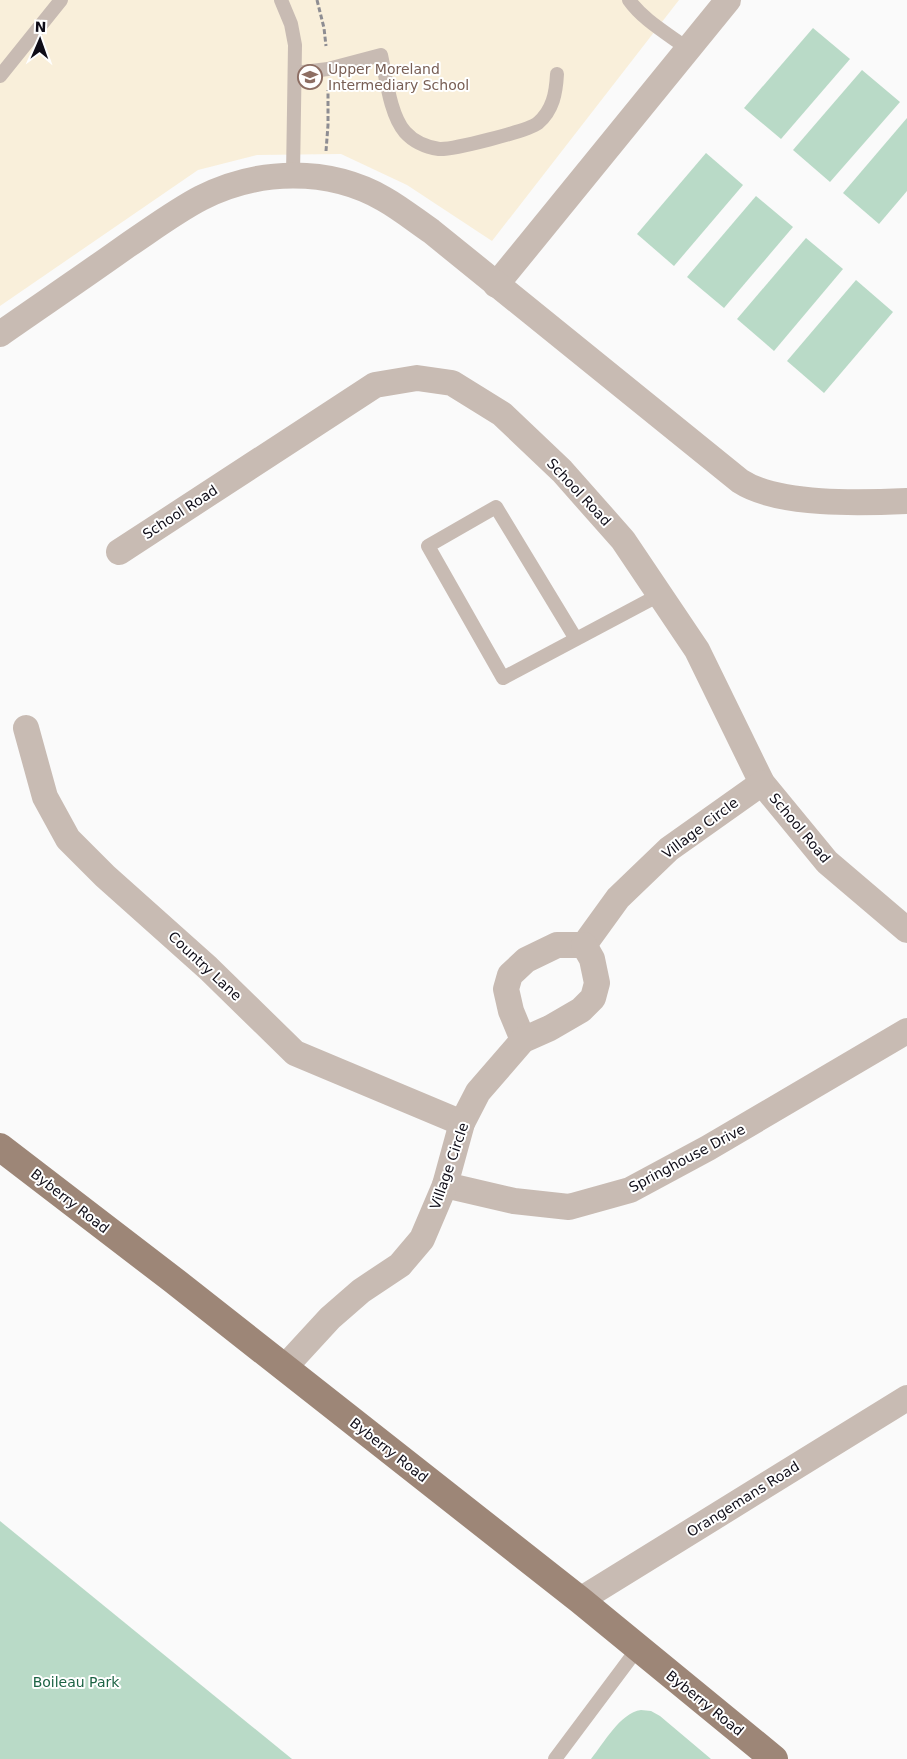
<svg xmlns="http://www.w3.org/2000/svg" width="907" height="1759" viewBox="0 0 907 1759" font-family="'DejaVu Sans',sans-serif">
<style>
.education{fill:#f9efda}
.green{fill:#b9dac7}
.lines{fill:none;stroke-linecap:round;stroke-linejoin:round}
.path{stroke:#8e8d92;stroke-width:3;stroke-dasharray:5 2.5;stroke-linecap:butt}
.lane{stroke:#c8bbb3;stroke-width:14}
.street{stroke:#c8bbb3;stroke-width:26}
.primary{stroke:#9d8677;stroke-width:28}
.labels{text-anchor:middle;stroke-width:4;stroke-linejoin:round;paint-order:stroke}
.education-label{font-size:14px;fill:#785e54;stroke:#fff;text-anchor:start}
.street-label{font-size:14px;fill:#0f0d18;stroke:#fff}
.park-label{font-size:14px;fill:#1c6344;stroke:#fff}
</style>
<rect width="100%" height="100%" fill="#fafafa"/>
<path class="education" d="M0 0H679L492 241 407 185 341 154 257 155 198 170 0 306Z"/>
<g class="green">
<path d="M813 28 850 59 781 139 744 108Z"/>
<path d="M862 70 900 102 830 182 793 150Z"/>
<path d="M907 118V191L879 224 843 193Z"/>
<path d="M706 153 743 185 674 266 637 234Z"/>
<path d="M756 196 793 227 724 308 687 277Z"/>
<path d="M806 238 843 269 774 351 737 319Z"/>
<path d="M856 280 893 312 824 393 787 361Z"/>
<path d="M0 1521 292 1759H0Z"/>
<path d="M641 1710 651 1711 660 1716 711 1759H591C604 1743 620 1713 641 1710Z"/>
</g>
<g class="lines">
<g class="path">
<path d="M317 0 324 28 326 46"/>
<path d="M326 151 328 125V90"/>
</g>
<g class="lane">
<path d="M281 0 291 24 295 45 293 175"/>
<path d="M629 0C643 20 668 34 688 49"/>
<path d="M295 73 328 69 381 55C386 77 390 115 405 132 413 141 426 147 439 149 452 150 528 131 538 123 553 110 556 93 557 74"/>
<path d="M0 76 61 0"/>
<path d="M576 639 496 507 428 546 503 678 661 594"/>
<path d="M555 1759 638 1648"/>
</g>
<g class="street">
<path d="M496 285 728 0"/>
<path d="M0 334C43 304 86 275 128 245 152 229 176 211 201 198 258 169 328 167 384 199 400 208 415 220 431 231L740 481C778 506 862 503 907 501"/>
<path d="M119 552 375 385 417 378 452 383 502 414 562 471 623 540 697 650 762 783 827 862 907 930"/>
<path d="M26 728 45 797 68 839 105 876 208 968 295 1053 462 1123"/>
<path d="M584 945 618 898 669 849 762 783"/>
<path d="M523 1040 511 1011 506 989 510 975 526 960 557 945H584"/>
<path d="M445 1185 514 1201 569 1207 630 1190 708 1148 907 1031"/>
<path d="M284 1368 330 1318 361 1291 400 1265 422 1239 445 1185 462 1123 478 1092 523 1040 550 1028 581 1010 593 998 597 983 592 959 584 945"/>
<path d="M580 1600 907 1398"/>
</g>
<path class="primary" d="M0 1147 172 1279 580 1600 774 1759"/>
</g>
<defs>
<symbol id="school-ring" viewBox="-11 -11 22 22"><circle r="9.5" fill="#fff" stroke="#8d6e63" stroke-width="1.5"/><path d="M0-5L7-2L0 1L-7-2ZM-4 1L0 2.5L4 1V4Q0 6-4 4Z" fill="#8d6e63"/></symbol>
</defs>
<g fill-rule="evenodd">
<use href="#school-ring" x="296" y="63" width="28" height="28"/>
</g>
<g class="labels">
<g class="education-label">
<text x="328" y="74">Upper Moreland<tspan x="328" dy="16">Intermediary School</tspan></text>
</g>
<g class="street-label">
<text transform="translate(579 492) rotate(47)" y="5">School Road</text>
<text transform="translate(180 512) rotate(-33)" y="5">School Road</text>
<text transform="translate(700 828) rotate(-37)" y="5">Village Circle</text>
<text transform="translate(800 828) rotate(50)" y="5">School Road</text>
<text transform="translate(205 966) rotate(43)" y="5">Country Lane</text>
<text transform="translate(687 1158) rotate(-28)" y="5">Springhouse Drive</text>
<text transform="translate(449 1166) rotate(-71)" y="5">Village Circle</text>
<text transform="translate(70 1201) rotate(38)" y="5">Byberry Road</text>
<text transform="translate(389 1450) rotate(38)" y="5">Byberry Road</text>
<text transform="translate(743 1499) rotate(-32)" y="5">Orangemans Road</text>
<text transform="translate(705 1703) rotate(39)" y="5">Byberry Road</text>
</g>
<g class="park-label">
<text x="76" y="1687">Boileau Park</text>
</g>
</g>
<g transform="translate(40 40) rotate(2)" stroke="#ffffff" stroke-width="4" paint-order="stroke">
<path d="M0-4L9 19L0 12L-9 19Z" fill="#0f0d18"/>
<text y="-8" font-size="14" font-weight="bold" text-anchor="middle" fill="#0f0d18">N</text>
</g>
</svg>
